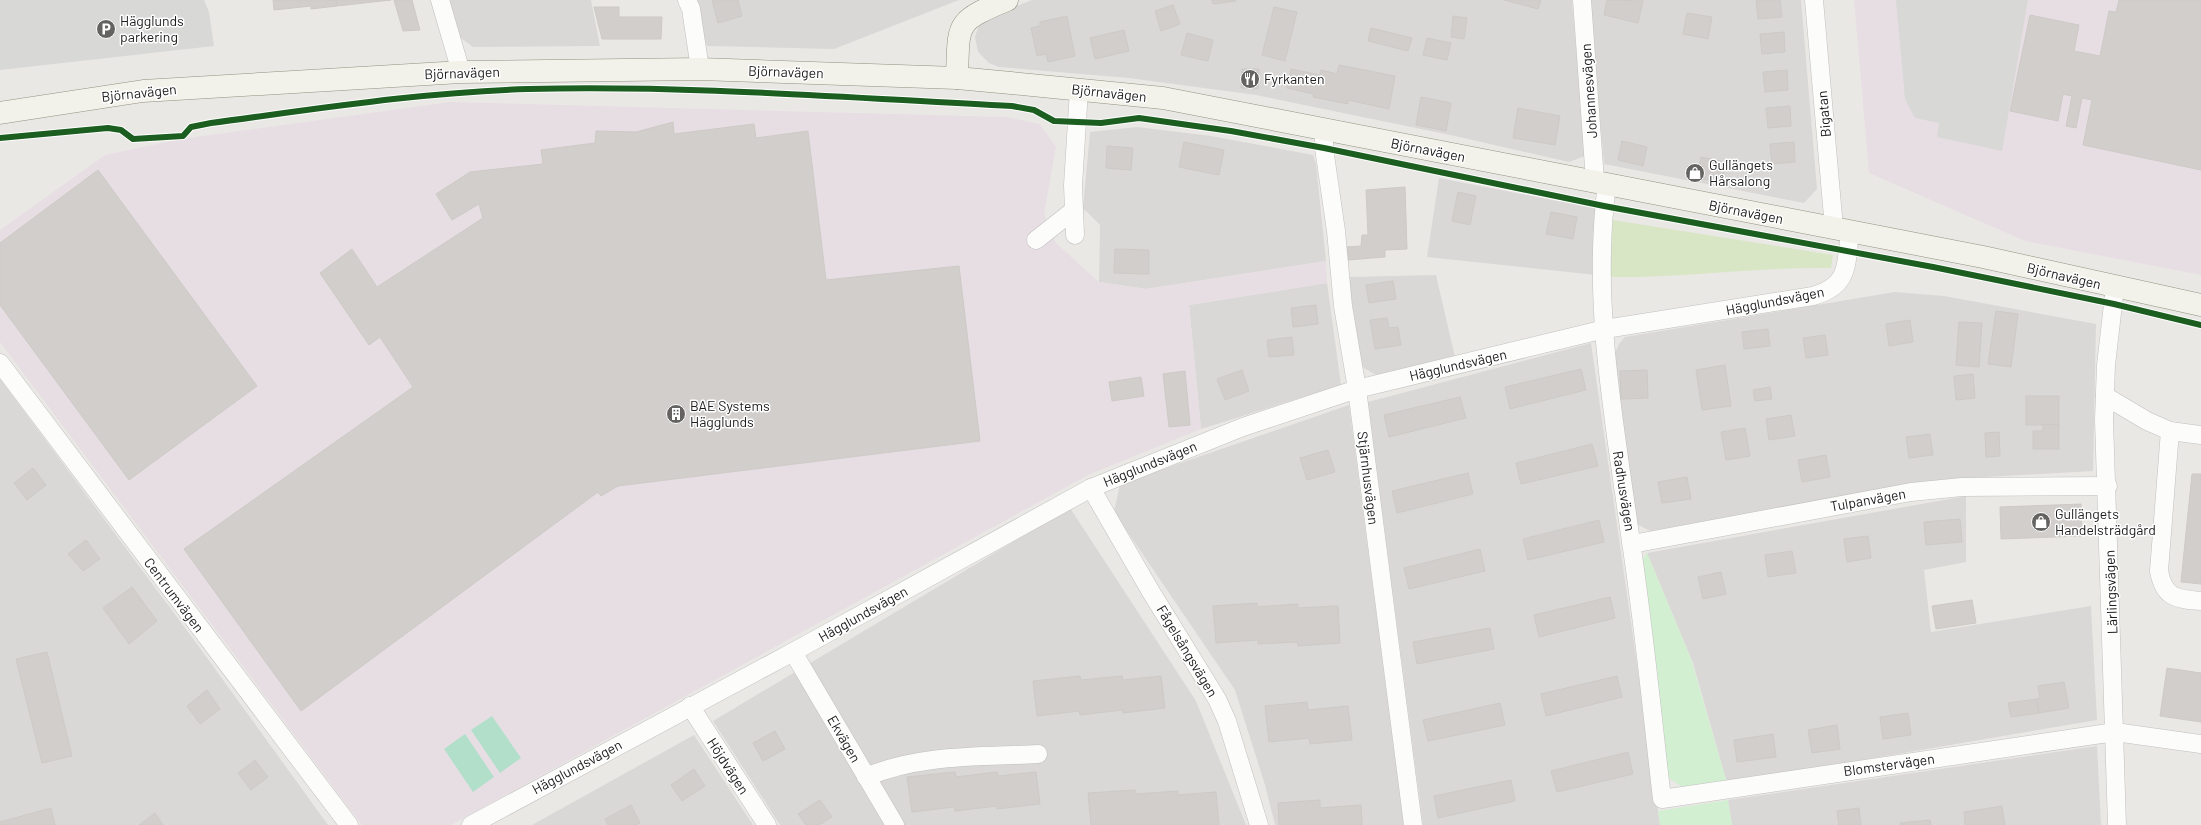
<svg xmlns="http://www.w3.org/2000/svg" width="2201" height="825" viewBox="0 0 2201 825" font-family="Barlow,sans-serif">
<style>
.residential{fill:#d9d8d6}
.industrial{fill:#e7dee4}
.religious{fill:#d8d8d6}
.grass{fill:#d8e6c5}
.park{fill:#d3efd2}
.pitch{fill:#b2dfca}
.building{fill:#d1cecc;stroke:#cdcac6}
.lines{fill:none;stroke-linecap:round;stroke-linejoin:round}
.street-casing{stroke:#c1c0bf;stroke-width:19}
.secondary-casing{stroke:#91927f;stroke-width:23}
.street{stroke:#fcfcfb;stroke-width:18}
.secondary{stroke:#f2f1ea;stroke-width:22}
.cycleway-casing{stroke:#fff;stroke-width:8}
.cycleway{stroke:#1b5e20;stroke-width:6}
.labels{text-anchor:middle;stroke-width:3;stroke-linejoin:round;paint-order:stroke}
.poi-label{font-size:14px;fill:#1c1c1c;stroke:#fff;text-anchor:start}
.street-label{font-size:14px;fill:#1c1c1c;stroke:#fff}
</style>
<rect width="100%" height="100%" fill="#eae8e5"/>
<g class="residential">
<path d="M447 0H591L600 46 473 47 458 36Z"/>
<path d="M693 0H959L834 49 707 46Z"/>
<path d="M1032 0H1572L1585 156 1569 162 1455 136 1256 95 1129 78 999 67 989 63 978 52 975 37 979 25 988 17Z"/>
<path d="M1589 0H1801L1817 189 1804 203 1604 164Z"/>
<path d="M1137 127 1211 136 1313 155 1316 164 1326 261 1146 289 1099 282 1100 225 1083 208 1090 132Z"/>
<path d="M1439 178 1598 209 1596 275 1427 257Z"/>
<path d="M1436 275 1455 357 1376 375 1359 365 1348 277Z"/>
<path d="M1327 283 1341 385 1201 429 1189 305Z"/>
<path d="M1895 292 1944 296 2096 324 2093 471 1949 479 1650 531 1633 522 1614 355 1619 344 1625 337Z"/>
<path d="M1591 343 1660 825H1423L1368 402Z"/>
<path d="M0 379 197 644 328 825H0Z"/>
<path d="M1349 405 1404 825H1275L1265 785 1235 690 1114 512 1120 484Z"/>
<path d="M1966 496V562L1924 570 1931 632 2091 606 2097 720 1727 783 1693 663 1647 553Z"/>
<path d="M1070 508 1196 701 1246 825H780L713 721Z"/>
<path d="M694 735 753 825H532Z"/>
<path d="M2097 746 2101 825H1732L1728 800Z"/>
</g>
<g class="industrial">
<path d="M1854 0H2201V275L2025 241 1869 173Z"/>
<path d="M450 102 1006 117 1040 124 1056 147 1044 214 1056 243 1099 282 1146 289 1326 261 1327 283 1189 305 1201 429 1088 475 451 825H362L0 342V230L105 155 181 139Z"/>
</g>
<g class="religious">
<path d="M0 0H204L209 12 214 46 0 70Z"/>
<path d="M1896 0H2028L2002 151 1937 137 1939 123 1915 118 1905 99Z"/>
</g>
<path class="grass" d="M1613 220 1833 255 1831 268C1757 267 1683 278 1609 277Z"/>
<g class="park">
<path d="M1647 553 1691 659 1727 783 1687 790 1666 776 1640 563Z"/>
<path d="M1728 800 1732 825H1660L1658 811Z"/>
</g>
<g class="pitch">
<path d="M492 716 521 758 500 773 471 730Z"/>
<path d="M465 734 494 777 473 792 444 749Z"/>
</g>
<g class="building">
<path d="M273 0H336L337 6 311 9V6L274 10Z"/>
<path d="M336 0H391L337 6Z"/>
<path d="M394 0H412L420 30 403 31Z"/>
<path d="M712 0H738L742 16 718 23Z"/>
<path d="M1212 0H1236V1L1213 4Z"/>
<path d="M1504 0H1541L1538 9Z"/>
<path d="M1607 0 1643 1 1638 23 1604 15Z"/>
<path d="M1756 0H1780L1782 17 1758 19Z"/>
<path d="M2119 0H2201V170L2083 145 2092 100 2082 98 2076 128 2066 126 2072 96 2063 94 2058 121 2010 111 2030 15 2079 25 2074 51 2100 56 2109 11 2116 12Z"/>
<path d="M1173 5 1180 24 1161 31 1155 11Z"/>
<path d="M594 7H619V17H662L661 39H602Z"/>
<path d="M1274 7 1297 12 1285 61 1262 55Z"/>
<path d="M1687 13 1712 17 1708 39 1683 34Z"/>
<path d="M1067 16 1075 56 1048 62 1046 54 1037 56 1031 28 1040 26V22Z"/>
<path d="M1453 16 1467 18 1464 39 1451 37Z"/>
<path d="M1371 28 1412 38 1408 51 1368 41Z"/>
<path d="M1124 30 1129 51 1095 59 1090 38Z"/>
<path d="M1784 32 1785 52 1762 54 1760 34Z"/>
<path d="M1187 33 1213 40 1208 61 1181 55Z"/>
<path d="M1427 38 1451 43 1447 60 1423 55Z"/>
<path d="M1339 65 1395 76 1389 109 1348 100V104L1313 97 1314 94 1287 88 1291 69 1320 75 1321 70 1337 74Z"/>
<path d="M1242 69H1259L1258 89 1241 88Z"/>
<path d="M1787 70 1788 90 1765 92 1763 72Z"/>
<path d="M1421 97 1451 103 1446 131 1416 125Z"/>
<path d="M1790 106 1791 126 1768 128 1766 108Z"/>
<path d="M1518 108 1560 116 1555 145 1513 138Z"/>
<path d="M673 122 674 134 754 124 756 138 808 131 826 280 959 266 980 441 618 486 601 496 598 492 301 711 184 549 413 387 380 337 369 345 320 273 352 249 377 287 483 218 479 204 452 220 436 194 470 172 543 164 541 150 595 143 596 131 636 132Z"/>
<path d="M1622 141 1647 147 1643 166 1618 160Z"/>
<path d="M1184 142 1224 150 1219 175 1179 167Z"/>
<path d="M1794 142 1795 162 1772 164 1770 144Z"/>
<path d="M1107 146 1133 148 1131 170 1106 168Z"/>
<path d="M1701 157 1726 162 1722 182 1697 178Z"/>
<path d="M98 170 257 386 129 480 0 305V243Z"/>
<path d="M1405 187 1407 249 1385 250V257L1348 260 1347 247 1361 246 1362 235H1368L1366 190Z"/>
<path d="M1458 192 1476 196 1470 225 1452 221Z"/>
<path d="M1551 212 1577 217 1573 239 1546 234Z"/>
<path d="M1115 249 1149 250V274L1114 273Z"/>
<path d="M1393 281 1396 299 1369 303 1366 285Z"/>
<path d="M1316 305 1318 324 1293 327 1291 308Z"/>
<path d="M1996 311 2018 314 2011 367 1988 364Z"/>
<path d="M1387 318 1389 328 1398 327 1401 345 1375 349 1370 320Z"/>
<path d="M1910 320 1913 342 1889 346 1886 324Z"/>
<path d="M1959 322 1982 323 1979 367 1956 365Z"/>
<path d="M1768 329 1770 346 1744 349 1742 332Z"/>
<path d="M1825 335 1828 355 1806 358 1803 338Z"/>
<path d="M1292 337 1294 355 1269 357 1267 340Z"/>
<path d="M1725 365 1731 406 1702 410 1696 370Z"/>
<path d="M1581 369 1586 390 1510 409 1505 387Z"/>
<path d="M1242 370 1249 391 1225 400 1217 379Z"/>
<path d="M1647 370 1648 398 1621 399 1620 371Z"/>
<path d="M1185 371 1190 425 1169 427 1163 374Z"/>
<path d="M1973 374 1975 398 1956 400 1954 376Z"/>
<path d="M1141 377 1144 396 1112 401 1109 382Z"/>
<path d="M1770 387 1772 399 1755 401 1753 390Z"/>
<rect x="2026" y="396" width="33" height="29"/>
<path d="M1460 397 1466 418 1389 437 1384 415Z"/>
<path d="M1791 415 1795 436 1769 440 1766 419Z"/>
<path d="M2043 424 2059 425V449H2033V431H2043Z"/>
<path d="M1745 428 1750 456 1726 460 1721 432Z"/>
<path d="M1999 432 2000 456 1986 457 1985 433Z"/>
<path d="M1930 434 1933 455 1909 458 1906 437Z"/>
<path d="M1592 444 1598 466 1521 484 1516 463Z"/>
<path d="M1328 450 1335 472 1307 480 1300 458Z"/>
<path d="M1826 455 1830 477 1802 482 1798 460Z"/>
<path d="M33 468 46 485 27 500 14 483Z"/>
<path d="M1468 473 1473 494 1397 513 1392 491Z"/>
<path d="M2192 474H2201V584L2181 582Z"/>
<path d="M1687 477 1691 499 1662 503 1658 482Z"/>
<path d="M2081 504 2082 536 2001 539 2000 507Z"/>
<path d="M1960 519 1962 542 1926 545 1924 522Z"/>
<path d="M1599 520 1604 542 1528 560 1523 539Z"/>
<path d="M1868 536 1871 558 1847 562 1844 539Z"/>
<path d="M86 540 100 559 83 571 68 554Z"/>
<path d="M1480 549 1485 571 1409 589 1404 568Z"/>
<path d="M1792 551 1796 573 1768 577 1765 555Z"/>
<path d="M1721 572 1726 594 1703 599 1698 577Z"/>
<path d="M132 587 157 621 129 644 103 608Z"/>
<path d="M1610 597 1615 618 1539 637 1534 615Z"/>
<path d="M1972 600 1976 623 1936 629 1932 606Z"/>
<path d="M1257 603V607L1298 604V608L1338 606 1340 643 1298 646 1297 642 1258 644V640L1216 643 1213 606Z"/>
<path d="M1490 628 1494 649 1417 664 1413 642Z"/>
<path d="M47 652 72 756 42 763 16 659Z"/>
<path d="M2167 668 2201 673V722L2160 716Z"/>
<path d="M1080 676 1081 680 1122 676 1123 680 1161 676 1165 708 1123 713 1122 710 1080 715 1079 711 1037 716 1033 681Z"/>
<path d="M1617 676 1622 697 1546 716 1541 694Z"/>
<path d="M2064 682 2069 708 2039 713 2036 699 2040 698 2038 686Z"/>
<path d="M207 690 220 709 200 724 187 706Z"/>
<path d="M2036 699 2039 713 2011 717 2008 703Z"/>
<path d="M1307 702 1308 710 1348 706 1352 740 1310 744 1309 738 1269 742 1265 706Z"/>
<path d="M1500 703 1505 725 1428 741 1423 720Z"/>
<path d="M1908 713 1911 735 1883 739 1880 717Z"/>
<path d="M1837 725 1840 749 1812 753 1808 730Z"/>
<path d="M775 731 785 749 763 761 753 743Z"/>
<path d="M1773 734 1776 757 1737 762 1734 740Z"/>
<path d="M1628 752 1633 774 1557 792 1551 771Z"/>
<path d="M255 760 268 777 251 790 238 773Z"/>
<path d="M694 769 705 786 682 801 671 785Z"/>
<path d="M955 772 956 777 997 772 998 776 1036 772 1040 804 997 809V806L955 811 954 807 912 812 907 777Z"/>
<path d="M1511 780 1515 801 1438 818 1434 796Z"/>
<path d="M1135 790 1136 794 1178 791V795L1216 792 1219 825H1091L1088 793Z"/>
<path d="M820 800 832 817 819 825H806L798 814Z"/>
<path d="M1320 800V808L1361 805 1362 825H1279L1278 803Z"/>
<path d="M631 805 640 823 636 825H608L605 819Z"/>
<path d="M2002 806 2005 825H1965L1964 812Z"/>
<path d="M51 808 55 825H0V822Z"/>
<path d="M1859 808 1861 825H1839L1837 811Z"/>
<path d="M155 813 163 825H139Z"/>
<path d="M1930 820 1931 825H1900V823Z"/>
</g>
<g class="lines">
<defs>
<g id="street">
<path d="M440 0 461 72"/>
<path d="M687 0 691 9 700 69"/>
<path d="M1582 0 1595 181"/>
<path d="M1814 0 1834 228"/>
<path d="M1324 131V148L1336 231 1343 306 1357 389 1413 825"/>
<path d="M1607 184C1591 302 1615 425 1631 542 1644 627 1652 713 1662 799L2115 732 2201 744"/>
<path d="M1075 235 1073 185 1079 90"/>
<path d="M1036 240 1074 210"/>
<path d="M2115 287 2106 365 2104 420 2117 825"/>
<path d="M0 363 349 825"/>
<path d="M2105 396 2147 421 2170 431 2201 435"/>
<path d="M2170 431 2159 571C2164 598 2176 599 2201 601"/>
<path d="M1091 488 1151 592 1217 699 1227 721 1259 825"/>
<path d="M1632 544 1911 492 1962 487 2108 486"/>
<path d="M793 652 895 825"/>
<path d="M690 706 767 825"/>
<path d="M866 777C920 754 980 757 1038 754"/>
<path d="M471 825 793 652 1091 488 1243 427 1357 389 1605 329 1813 296C1850 286 1846 264 1850 231"/>
</g>
<g id="secondary">
<path d="M957 78C959 23 954 22 1007 0"/>
<path d="M0 113 143 91 461 72 700 69 957 78 1011 83 1163 98 1983 257 2201 305"/>
</g>
</defs>
<use href="#street" class="street-casing"/>
<use href="#secondary" class="secondary-casing"/>
<use href="#street" class="street"/>
<use href="#secondary" class="secondary"/>
<defs>
<path id="cycleway" d="M0 138 108 128 121 130 133 139 183 136 191 127 211 123C316 109 422 92 528 89 689 85 851 98 1012 106L1034 110 1054 121 1101 123 1139 118 1231 131 1324 148 1604 206 1933 267 2114 304 2201 325"/>
</defs>
<use href="#cycleway" class="cycleway-casing"/>
<use href="#cycleway" class="cycleway"/>
</g>
<defs>
<symbol id="parking-disc" viewBox="-11 -11 22 22"><circle r="9.5" fill="#646362" stroke="#fff"/><path d="M-3.5-5.5H1a3.5 3.5 0 0 1 0 7H-1V5.5H-3.5ZM-1-3.4V-.6H.8a1.4 1.4 0 0 0 0-2.8Z" fill="#fff"/></symbol>
<symbol id="restaurant-disc" viewBox="-11 -11 22 22"><circle r="9.5" fill="#646362" stroke="#fff"/><path d="M-5-6h1v4h1v-4h1v4h1v-4h1v5L-1.5 .5V6h-2V.5L-5-1ZM5-6V6H3V1.5H1.5Q1.5-4 5-6Z" fill="#fff"/></symbol>
<symbol id="shop-disc" viewBox="-11 -11 22 22"><circle r="9.5" fill="#646362" stroke="#fff"/><path d="M-5-2.5h2.3a2.7 3.5 0 0 1 5.4 0H5L5.5 6h-11ZM-1.5-2.5h3a1.5 2.3 0 0 0-3 0Z" fill="#fff"/></symbol>
<symbol id="building-disc" viewBox="-11 -11 22 22"><circle r="9.5" fill="#646362" stroke="#fff"/><path d="M-4-6H4V6H1V3H-1V6H-4ZM-2.5-4.3h1.7v1.8h-1.7ZM.8-4.3h1.7v1.8H.8ZM-2.5-1h1.7V.8h-1.7ZM.8-1h1.7V.8H.8Z" fill="#fff"/></symbol>
</defs>
<g fill-rule="evenodd">
<use href="#parking-disc" x="95" y="18" width="22" height="22"/>
<use href="#restaurant-disc" x="1239" y="68" width="22" height="22"/>
<use href="#shop-disc" x="1684" y="162" width="22" height="22"/>
<use href="#building-disc" x="665" y="403" width="22" height="22"/>
<use href="#shop-disc" x="2030" y="511" width="22" height="22"/>
</g>
<g class="labels">
<g class="poi-label">
<text x="120" y="26">Hägglunds<tspan x="120" dy="16">parkering</tspan></text>
<text x="1264" y="84">Fyrkanten</text>
<text x="1709" y="170">Gullängets<tspan x="1709" dy="16">Hårsalong</tspan></text>
<text x="690" y="411">BAE Systems<tspan x="690" dy="16">Hägglunds</tspan></text>
<text x="2055" y="519">Gullängets<tspan x="2055" dy="16">Handelsträdgård</tspan></text>
</g>
<g class="street-label">
<text transform="translate(786 72) rotate(2)" y="5">Björnavägen</text>
<text transform="translate(462 73) rotate(-2)" y="5">Björnavägen</text>
<text transform="translate(1589 91) rotate(-94)" y="5">Johannesvägen</text>
<text transform="translate(139 93) rotate(-6)" y="5">Björnavägen</text>
<text transform="translate(1109 93) rotate(6)" y="5">Björnavägen</text>
<text transform="translate(1824 114) rotate(-95)" y="5">Bigatan</text>
<text transform="translate(1428 150) rotate(11)" y="5">Björnavägen</text>
<text transform="translate(1746 212) rotate(11)" y="5">Björnavägen</text>
<text transform="translate(2064 276) rotate(13)" y="5">Björnavägen</text>
<text transform="translate(1775 301) rotate(-11)" y="5">Hägglundsvägen</text>
<text transform="translate(1458 365) rotate(-13)" y="5">Hägglundsvägen</text>
<text transform="translate(1150 464) rotate(-22)" y="5">Hägglundsvägen</text>
<text transform="translate(1368 478) rotate(83)" y="5">Stjärnhusvägen</text>
<text transform="translate(1624 491) rotate(81)" y="5">Radhusvägen</text>
<text transform="translate(1868 500) rotate(-10)" y="5">Tulpanvägen</text>
<text transform="translate(2111 592) rotate(-92)" y="5">Lärlingsvägen</text>
<text transform="translate(174 595) rotate(53)" y="5">Centrumvägen</text>
<text transform="translate(863 614) rotate(-29)" y="5">Hägglundsvägen</text>
<text transform="translate(1187 651) rotate(59)" y="5">Fågelsångsvägen</text>
<text transform="translate(844 739) rotate(60)" y="5">Ekvägen</text>
<text transform="translate(1889 765) rotate(-8)" y="5">Blomstervägen</text>
<text transform="translate(728 766) rotate(57)" y="5">Höjdvägen</text>
<text transform="translate(577 767) rotate(-28)" y="5">Hägglundsvägen</text>
</g>
</g>
</svg>
